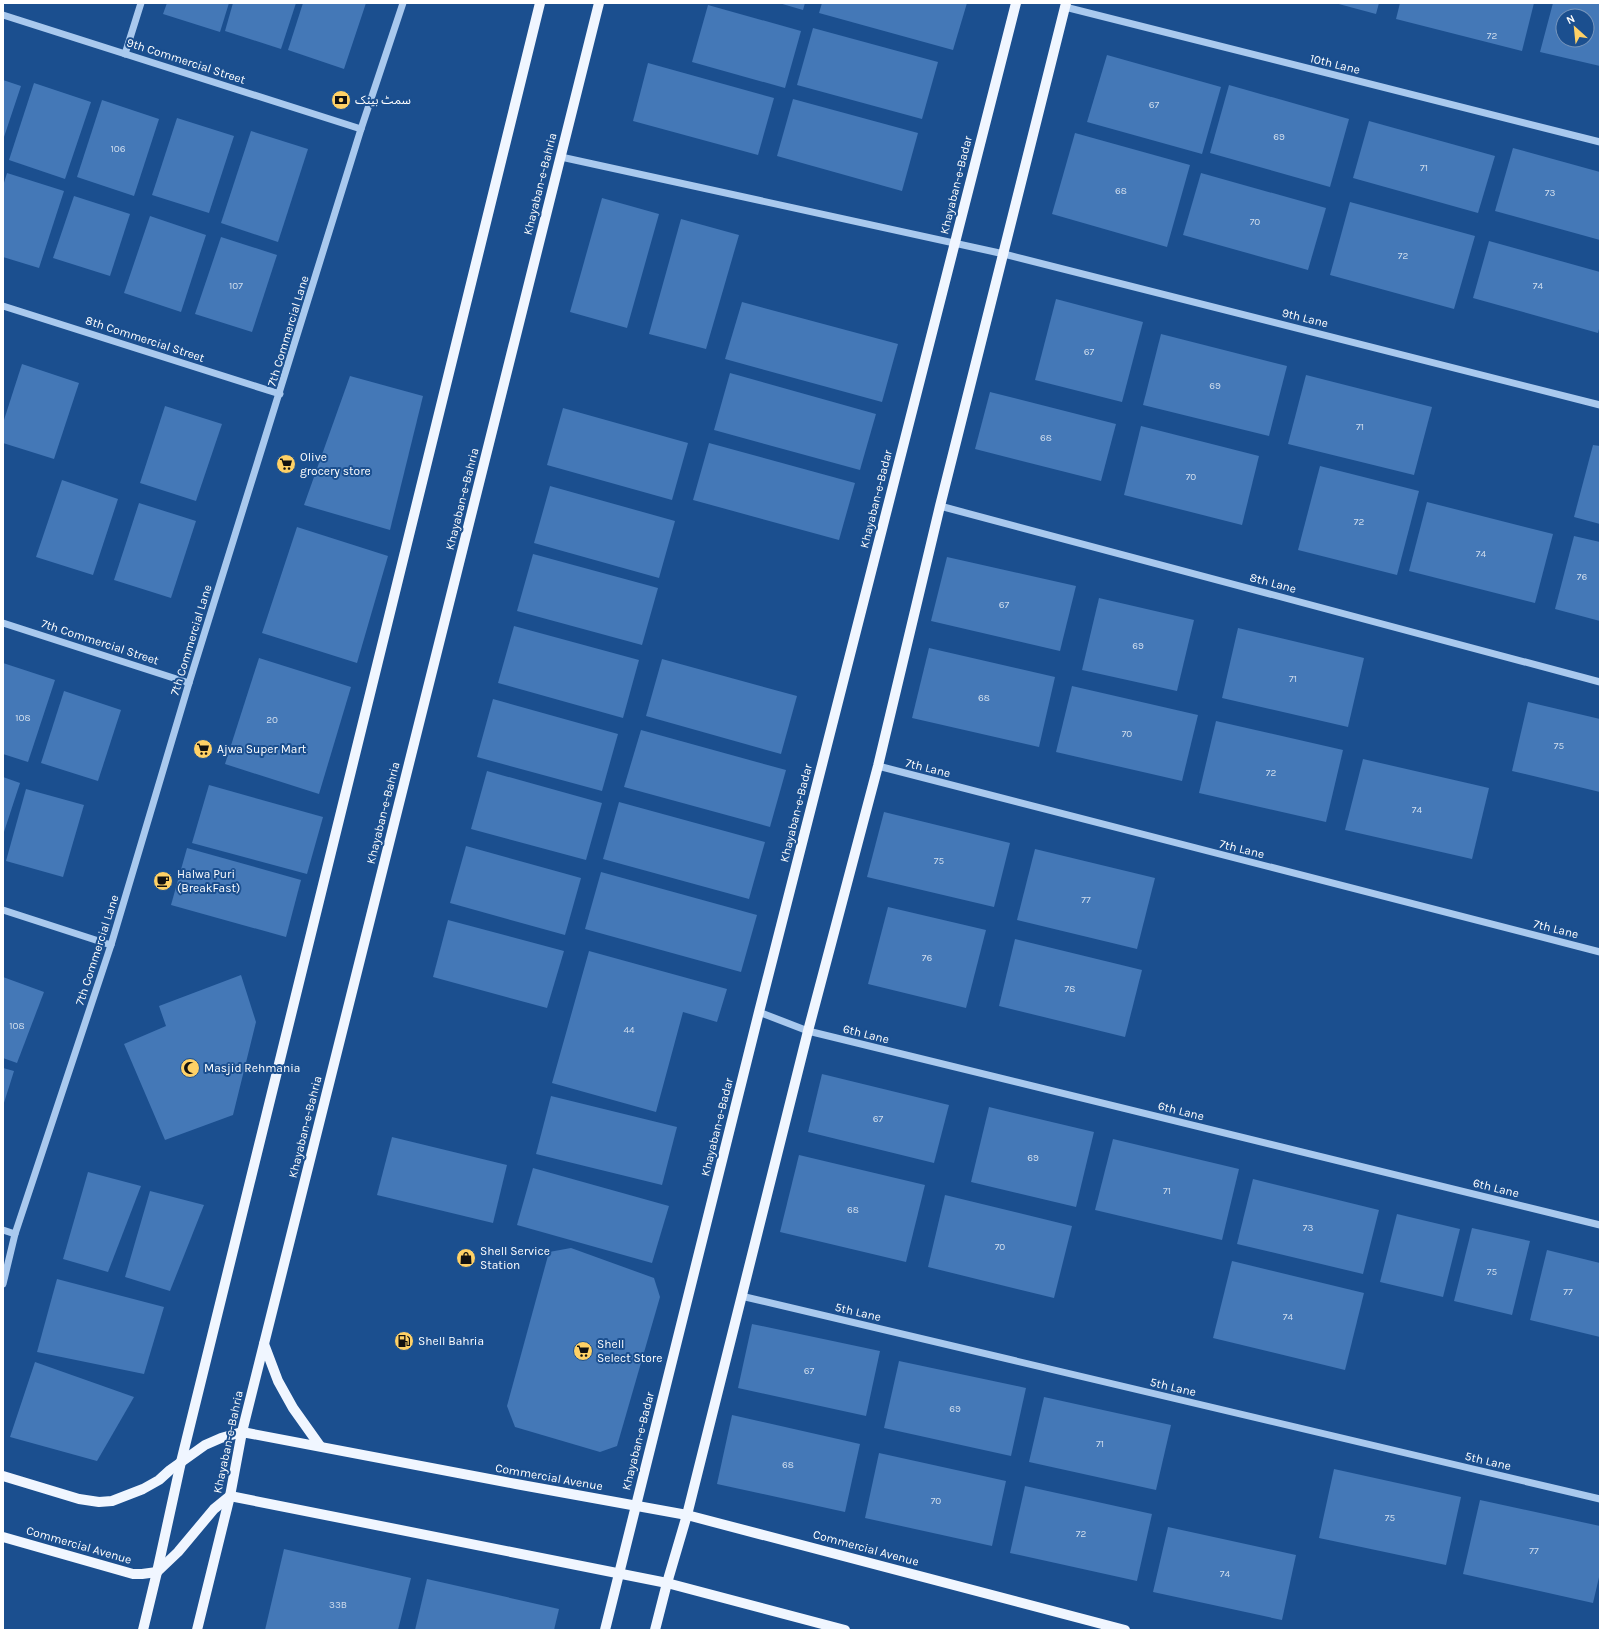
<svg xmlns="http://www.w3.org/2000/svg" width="1603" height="1633" viewBox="0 0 1603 1633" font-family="Karla,'Noto Sans Arabic',sans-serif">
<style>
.building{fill:#4478b7;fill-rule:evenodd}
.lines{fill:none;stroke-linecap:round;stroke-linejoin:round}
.minor{stroke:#a9c9ee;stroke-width:7}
.major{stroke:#f0f6ff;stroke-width:10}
.labels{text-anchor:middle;stroke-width:4;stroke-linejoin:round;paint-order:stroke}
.number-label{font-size:10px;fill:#d0dded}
.street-label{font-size:12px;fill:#fff;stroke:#1b4f8f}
.poi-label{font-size:12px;fill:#fff;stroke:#1b4f8f;text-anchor:start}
</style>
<rect width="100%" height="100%" fill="#1b4f8f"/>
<g class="building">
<path d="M167 3H229L220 32 163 14Z"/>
<path d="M233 3H296L281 49 225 31Z"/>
<path d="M303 3H366L344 69 288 50Z"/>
<path d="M779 3H805L803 10Z"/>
<path d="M822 3H967L953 50 819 13Z"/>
<path d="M1335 3H1379L1376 14Z"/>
<path d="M1400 3H1534L1522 51 1396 19Z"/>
<path d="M1553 3H1600V66L1540 52ZM1563 16H1587V40H1563Z"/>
<path d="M708 5 801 31 785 88 692 62Z"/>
<path d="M813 28 938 62 922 119 797 85Z"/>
<path d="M1107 55 1221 87 1202 154 1087 122Z"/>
<path d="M648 63 774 98 758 155 633 121Z"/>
<path d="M3 80 21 86 3 140Z"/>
<path d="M34 83 91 102 65 179 9 160Z"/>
<path d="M1229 85 1349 119 1330 187 1210 153Z"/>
<path d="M793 99 918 133 902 191 777 156Z"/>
<path d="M102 100 159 119 134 196 77 177Z"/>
<path d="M177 118 234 136 209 213 152 195Z"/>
<path d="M1369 121 1495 156 1478 213 1353 178Z"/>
<path d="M251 131 308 149 278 242 221 223Z"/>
<path d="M1075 133 1190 165 1167 247 1052 214Z"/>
<path d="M1513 148 1600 172V240L1495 211Z"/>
<path d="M7 173 64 191 39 268 3 257V186Z"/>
<path d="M1201 173 1326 208 1308 270 1183 235Z"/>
<path d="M74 196 130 214 110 276 53 258Z"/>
<path d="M602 198 659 214 627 328 570 312Z"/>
<path d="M1350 202 1475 236 1454 309 1330 275Z"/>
<path d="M150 216 206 235 181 312 124 293Z"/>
<path d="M681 219 739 235 706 349 649 334Z"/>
<path d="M221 237 277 255 252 332 195 314Z"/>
<path d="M1489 241 1600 272V325L1598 333 1473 298Z"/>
<path d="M1056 299 1143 322 1122 402 1035 380Z"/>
<path d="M742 302 898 344 882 402 725 359Z"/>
<path d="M1161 334 1287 366 1269 436 1143 405Z"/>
<path d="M22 364 79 383 54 459 3 443V423Z"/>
<path d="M730 373 876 414 860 470 714 430Z"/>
<path d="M1306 375 1432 407 1414 475 1288 444Z"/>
<path d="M350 376 423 396 390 530 304 505Z"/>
<path d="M990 392 1116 424 1101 481 975 449Z"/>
<path d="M165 406 222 424 196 501 140 483Z"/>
<path d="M563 408 688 443 672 500 547 465Z"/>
<path d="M1141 426 1259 456 1242 525 1124 495Z"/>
<path d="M709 443 855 483 839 540 693 500Z"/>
<path d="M1593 445 1600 446V524L1574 517Z"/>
<path d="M1320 466 1419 491 1397 575 1298 550Z"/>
<path d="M62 480 118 499 93 575 36 557Z"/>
<path d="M550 486 675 521 659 578 534 543Z"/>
<path d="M1427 502 1553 534 1535 603 1409 571Z"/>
<path d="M139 503 196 521 171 598 114 580Z"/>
<path d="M297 527 388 556 357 663 262 633Z"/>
<path d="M1574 536 1600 542V621L1555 609Z"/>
<path d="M533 554 658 588 642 645 517 611Z"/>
<path d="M947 557 1076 586 1060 651 931 621Z"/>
<path d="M1099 598 1194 620 1177 691 1082 670Z"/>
<path d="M514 626 639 660 623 718 498 683Z"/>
<path d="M1238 628 1364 658 1348 727 1222 698Z"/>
<path d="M929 648 1055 677 1039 747 912 718Z"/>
<path d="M259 658 351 687 319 794 225 764Z"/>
<path d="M662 659 797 696 781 754 646 716Z"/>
<path d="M3 663 55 680 28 762 3 754Z"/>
<path d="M1072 686 1198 715 1182 781 1056 752Z"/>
<path d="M64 691 121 710 98 781 41 763Z"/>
<path d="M493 699 618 734 602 791 477 757Z"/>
<path d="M1528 702 1600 719V792L1512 771Z"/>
<path d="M1216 721 1343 750 1326 822 1199 793Z"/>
<path d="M641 730 786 770 770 827 624 787Z"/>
<path d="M1363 759 1489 788 1472 859 1345 830Z"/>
<path d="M487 771 602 803 586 860 471 829Z"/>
<path d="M3 777 20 783 3 835Z"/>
<path d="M209 785 323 817 307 874 192 843Z"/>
<path d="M26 789 84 805 63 877 6 861Z"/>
<path d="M619 802 765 842 749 899 603 859Z"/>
<path d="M884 812 1010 843 994 907 867 877Z"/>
<path d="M466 846 581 878 565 935 450 903Z"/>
<path d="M187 848 301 880 286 937 171 905Z"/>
<path d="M1035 849 1155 878 1137 949 1017 920Z"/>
<path d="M601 872 757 915 741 972 585 929Z"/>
<path d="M888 907 986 930 966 1008 868 984Z"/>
<path d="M448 920 564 951 547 1008 433 977Z"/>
<path d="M1015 939 1142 970 1125 1037 999 1006Z"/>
<path d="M589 951 727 989 717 1022 683 1012 656 1112 552 1083Z"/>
<path d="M241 975 256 1022 233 1115 165 1140 124 1044 166 1026 159 1006Z"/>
<path d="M3 977 44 992 17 1063 3 1058Z"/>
<path d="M3 1068 14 1071 3 1106Z"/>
<path d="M822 1074 949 1105 934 1163 808 1132Z"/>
<path d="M551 1096 677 1127 662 1185 536 1154Z"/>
<path d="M989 1107 1094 1132 1076 1207 971 1182Z"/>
<path d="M392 1137 507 1165 493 1223 377 1195Z"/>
<path d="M1113 1139 1239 1169 1222 1240 1095 1210Z"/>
<path d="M799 1155 925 1185 906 1262 780 1232Z"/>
<path d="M533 1168 669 1206 652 1263 517 1225Z"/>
<path d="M88 1172 141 1186 108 1272 63 1259Z"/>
<path d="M1253 1179 1379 1210 1363 1274 1237 1244Z"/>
<path d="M150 1191 204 1205 170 1291 125 1277Z"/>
<path d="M945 1195 1072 1226 1054 1298 928 1267Z"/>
<path d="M1397 1214 1460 1229 1443 1297 1380 1282Z"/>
<path d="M1472 1228 1530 1241 1512 1315 1454 1301Z"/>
<path d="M571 1248 654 1278 660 1297 617 1446 600 1452 515 1427 507 1406 549 1252Z"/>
<path d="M1547 1250 1600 1263V1337L1530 1320Z"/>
<path d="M1232 1261 1364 1293 1345 1370 1213 1338Z"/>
<path d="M57 1279 164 1307 144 1374 37 1352Z"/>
<path d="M752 1324 880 1351 866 1416 738 1388Z"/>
<path d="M899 1361 1026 1388 1011 1456 884 1428Z"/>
<path d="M35 1362 134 1397 97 1461 10 1437Z"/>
<path d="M1044 1397 1171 1425 1156 1490 1029 1462Z"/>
<path d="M732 1415 860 1444 845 1512 717 1484Z"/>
<path d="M879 1453 1006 1481 992 1546 865 1518Z"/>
<path d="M1334 1469 1461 1497 1446 1565 1319 1538Z"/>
<path d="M1025 1486 1152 1514 1137 1581 1010 1553Z"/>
<path d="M1480 1500 1600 1526V1573L1593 1603 1463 1574Z"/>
<path d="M1168 1527 1296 1555 1282 1620 1153 1592Z"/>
<path d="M284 1549 411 1578 398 1630H265Z"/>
<path d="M427 1579 559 1609 554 1630H415Z"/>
</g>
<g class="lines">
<g class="minor">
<path d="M1065 7 1600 142"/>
<path d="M3 15 361 129"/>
<path d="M125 54 141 3"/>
<path d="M561 157 1004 254 1600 405"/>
<path d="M3 306 280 394"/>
<path d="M940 506 1600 682"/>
<path d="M3 623 189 683"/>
<path d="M878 766 1600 952"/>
<path d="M3 910 111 945"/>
<path d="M759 1012 808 1031 1600 1225"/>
<path d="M3 1230 15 1234"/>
<path d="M3 1284 15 1234 111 945 189 683 361 129 403 3"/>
<path d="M741 1296 1600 1499"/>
</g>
<g class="major">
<path d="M264 1344 278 1381 293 1408 320 1446"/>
<path d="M3 1476 79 1499 99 1502 112 1501 143 1489 159 1480 170 1470 205 1445 221 1438 242 1432 516 1484 687 1515 1125 1630"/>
<path d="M3 1537 133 1574H142L157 1572 178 1552 214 1509 230 1496 667 1583 845 1630"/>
<path d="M143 1630 157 1572 181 1462 540 3"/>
<path d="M197 1630 230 1496 242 1432 599 3"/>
<path d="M605 1630 759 1012 1016 3"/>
<path d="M655 1630 667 1583 687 1515 808 1031 878 766 940 506 1066 3"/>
</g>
</g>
<defs>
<symbol id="bank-disc" viewBox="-11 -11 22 22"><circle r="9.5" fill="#ffd166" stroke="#1b4f8f"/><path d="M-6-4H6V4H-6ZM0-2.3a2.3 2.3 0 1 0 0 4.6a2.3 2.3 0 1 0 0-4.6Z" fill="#111"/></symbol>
<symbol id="supermarket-disc" viewBox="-11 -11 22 22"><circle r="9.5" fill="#ffd166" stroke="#1b4f8f"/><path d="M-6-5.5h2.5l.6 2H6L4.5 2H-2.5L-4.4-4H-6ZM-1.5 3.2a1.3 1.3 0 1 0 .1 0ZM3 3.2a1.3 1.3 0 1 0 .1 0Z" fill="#111"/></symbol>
<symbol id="cafe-disc" viewBox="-11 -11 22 22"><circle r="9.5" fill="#ffd166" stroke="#1b4f8f"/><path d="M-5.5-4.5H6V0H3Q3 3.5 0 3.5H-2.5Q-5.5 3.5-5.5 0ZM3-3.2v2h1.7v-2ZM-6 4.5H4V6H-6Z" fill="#111"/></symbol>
<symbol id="mosque-disc" viewBox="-11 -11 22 22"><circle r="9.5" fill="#ffd166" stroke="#1b4f8f"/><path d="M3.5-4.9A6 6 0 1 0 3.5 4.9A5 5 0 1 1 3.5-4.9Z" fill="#111"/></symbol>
<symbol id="shop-disc" viewBox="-11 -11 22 22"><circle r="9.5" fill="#ffd166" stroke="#1b4f8f"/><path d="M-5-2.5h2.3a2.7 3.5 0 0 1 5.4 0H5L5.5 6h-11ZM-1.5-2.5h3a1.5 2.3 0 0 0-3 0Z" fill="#111"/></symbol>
<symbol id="fuel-disc" viewBox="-11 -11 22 22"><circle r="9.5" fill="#ffd166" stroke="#1b4f8f"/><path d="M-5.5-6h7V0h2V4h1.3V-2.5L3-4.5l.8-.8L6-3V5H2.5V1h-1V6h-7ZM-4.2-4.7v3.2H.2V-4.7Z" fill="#111"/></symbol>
</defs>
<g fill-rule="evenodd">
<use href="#bank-disc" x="330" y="89" width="22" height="22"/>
<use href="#supermarket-disc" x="275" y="453" width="22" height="22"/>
<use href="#supermarket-disc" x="192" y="738" width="22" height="22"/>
<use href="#cafe-disc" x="152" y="870" width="22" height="22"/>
<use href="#mosque-disc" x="179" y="1057" width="22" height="22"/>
<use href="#shop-disc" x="455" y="1247" width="22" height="22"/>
<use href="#fuel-disc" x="393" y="1330" width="22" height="22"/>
<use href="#supermarket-disc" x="572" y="1340" width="22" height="22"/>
</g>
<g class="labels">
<g class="number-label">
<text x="1492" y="39">72</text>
<text x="1154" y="108">67</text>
<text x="1279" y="140">69</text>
<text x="118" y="152">106</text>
<text x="1424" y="171">71</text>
<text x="1121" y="194">68</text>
<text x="1550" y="196">73</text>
<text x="1255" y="225">70</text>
<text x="1403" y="259">72</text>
<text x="236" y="289">107</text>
<text x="1538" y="289">74</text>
<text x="1089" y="355">67</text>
<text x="1215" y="389">69</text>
<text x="1360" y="430">71</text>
<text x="1046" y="441">68</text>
<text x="1191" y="480">70</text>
<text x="1359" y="525">72</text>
<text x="1481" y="557">74</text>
<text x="1582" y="580">76</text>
<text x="1004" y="608">67</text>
<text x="1138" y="649">69</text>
<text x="1293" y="682">71</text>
<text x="984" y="701">68</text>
<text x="23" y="721">108</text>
<text x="272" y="723">20</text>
<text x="1127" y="737">70</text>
<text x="1559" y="749">75</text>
<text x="1271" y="776">72</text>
<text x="1417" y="813">74</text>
<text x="939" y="864">75</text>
<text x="1086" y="903">77</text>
<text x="927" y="961">76</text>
<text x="1070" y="992">78</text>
<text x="17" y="1029">108</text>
<text x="629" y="1033">44</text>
<text x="878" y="1122">67</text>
<text x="1033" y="1161">69</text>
<text x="1167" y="1194">71</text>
<text x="853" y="1213">68</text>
<text x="1308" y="1231">73</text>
<text x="1000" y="1250">70</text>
<text x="1492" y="1275">75</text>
<text x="1568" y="1295">77</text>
<text x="1288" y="1320">74</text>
<text x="809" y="1374">67</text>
<text x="955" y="1412">69</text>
<text x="1100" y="1447">71</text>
<text x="788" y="1468">68</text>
<text x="936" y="1504">70</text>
<text x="1390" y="1521">75</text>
<text x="1081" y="1537">72</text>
<text x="1534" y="1554">77</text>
<text x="1225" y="1577">74</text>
<text x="338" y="1608">33B</text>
</g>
<g class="street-label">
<text transform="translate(186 61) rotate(18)" y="4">9th Commercial Street</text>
<text transform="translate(1335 64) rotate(14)" y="4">10th Lane</text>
<text transform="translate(540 184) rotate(-76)" y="4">Khayaban-e-Bahria</text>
<text transform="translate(956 185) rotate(-76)" y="4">Khayaban-e-Badar</text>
<text transform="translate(1305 318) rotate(14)" y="4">9th Lane</text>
<text transform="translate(288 331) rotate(-73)" y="4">7th Commercial Lane</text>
<text transform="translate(145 339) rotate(18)" y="4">8th Commercial Street</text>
<text transform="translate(462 499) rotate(-76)" y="4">Khayaban-e-Bahria</text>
<text transform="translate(876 499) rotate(-76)" y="4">Khayaban-e-Badar</text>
<text transform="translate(1273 583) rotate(15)" y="4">8th Lane</text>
<text transform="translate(191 640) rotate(-73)" y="4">7th Commercial Lane</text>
<text transform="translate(100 642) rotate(18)" y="4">7th Commercial Street</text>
<text transform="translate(928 768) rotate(14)" y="4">7th Lane</text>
<text transform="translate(383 813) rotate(-76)" y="4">Khayaban-e-Bahria</text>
<text transform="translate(796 813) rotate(-76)" y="4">Khayaban-e-Badar</text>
<text transform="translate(1242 849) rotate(14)" y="4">7th Lane</text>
<text transform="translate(1556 929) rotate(14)" y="4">7th Lane</text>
<text transform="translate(97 950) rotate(-72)" y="4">7th Commercial Lane</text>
<text transform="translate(866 1034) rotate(14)" y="4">6th Lane</text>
<text transform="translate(1181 1111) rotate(14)" y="4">6th Lane</text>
<text transform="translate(305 1127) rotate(-76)" y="4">Khayaban-e-Bahria</text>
<text transform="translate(717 1127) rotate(-76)" y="4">Khayaban-e-Badar</text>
<text transform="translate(1496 1188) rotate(14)" y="4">6th Lane</text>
<text transform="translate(858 1312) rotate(13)" y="4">5th Lane</text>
<text transform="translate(1173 1387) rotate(13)" y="4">5th Lane</text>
<text transform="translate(638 1441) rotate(-76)" y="4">Khayaban-e-Badar</text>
<text transform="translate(228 1442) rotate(-78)" y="4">Khayaban-e-Bahria</text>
<text transform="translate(1488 1461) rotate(13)" y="4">5th Lane</text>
<text transform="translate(549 1477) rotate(10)" y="4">Commercial Avenue</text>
<text transform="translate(79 1545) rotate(16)" y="4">Commercial Avenue</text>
<text transform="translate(866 1548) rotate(15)" y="4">Commercial Avenue</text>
</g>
<g class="poi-label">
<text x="355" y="104">سمٹ بینک</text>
<text x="300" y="461">Olive<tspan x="300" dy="14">grocery store</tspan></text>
<text x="217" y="753">Ajwa Super Mart</text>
<text x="177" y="878">Halwa Puri<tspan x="177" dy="14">(BreakFast)</tspan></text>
<text x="204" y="1072">Masjid Rehmania</text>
<text x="480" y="1255">Shell Service<tspan x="480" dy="14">Station</tspan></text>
<text x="418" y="1345">Shell Bahria</text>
<text x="597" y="1348">Shell<tspan x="597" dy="14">Select Store</tspan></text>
</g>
</g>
<rect width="1603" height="1633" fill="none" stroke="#ffffff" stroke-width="8"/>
<g transform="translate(1575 28) rotate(333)"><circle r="19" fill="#1b4f8f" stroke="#7695bc"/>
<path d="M0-3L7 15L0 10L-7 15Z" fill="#ffd166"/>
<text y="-6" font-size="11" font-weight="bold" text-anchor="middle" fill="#ffffff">N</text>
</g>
</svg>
